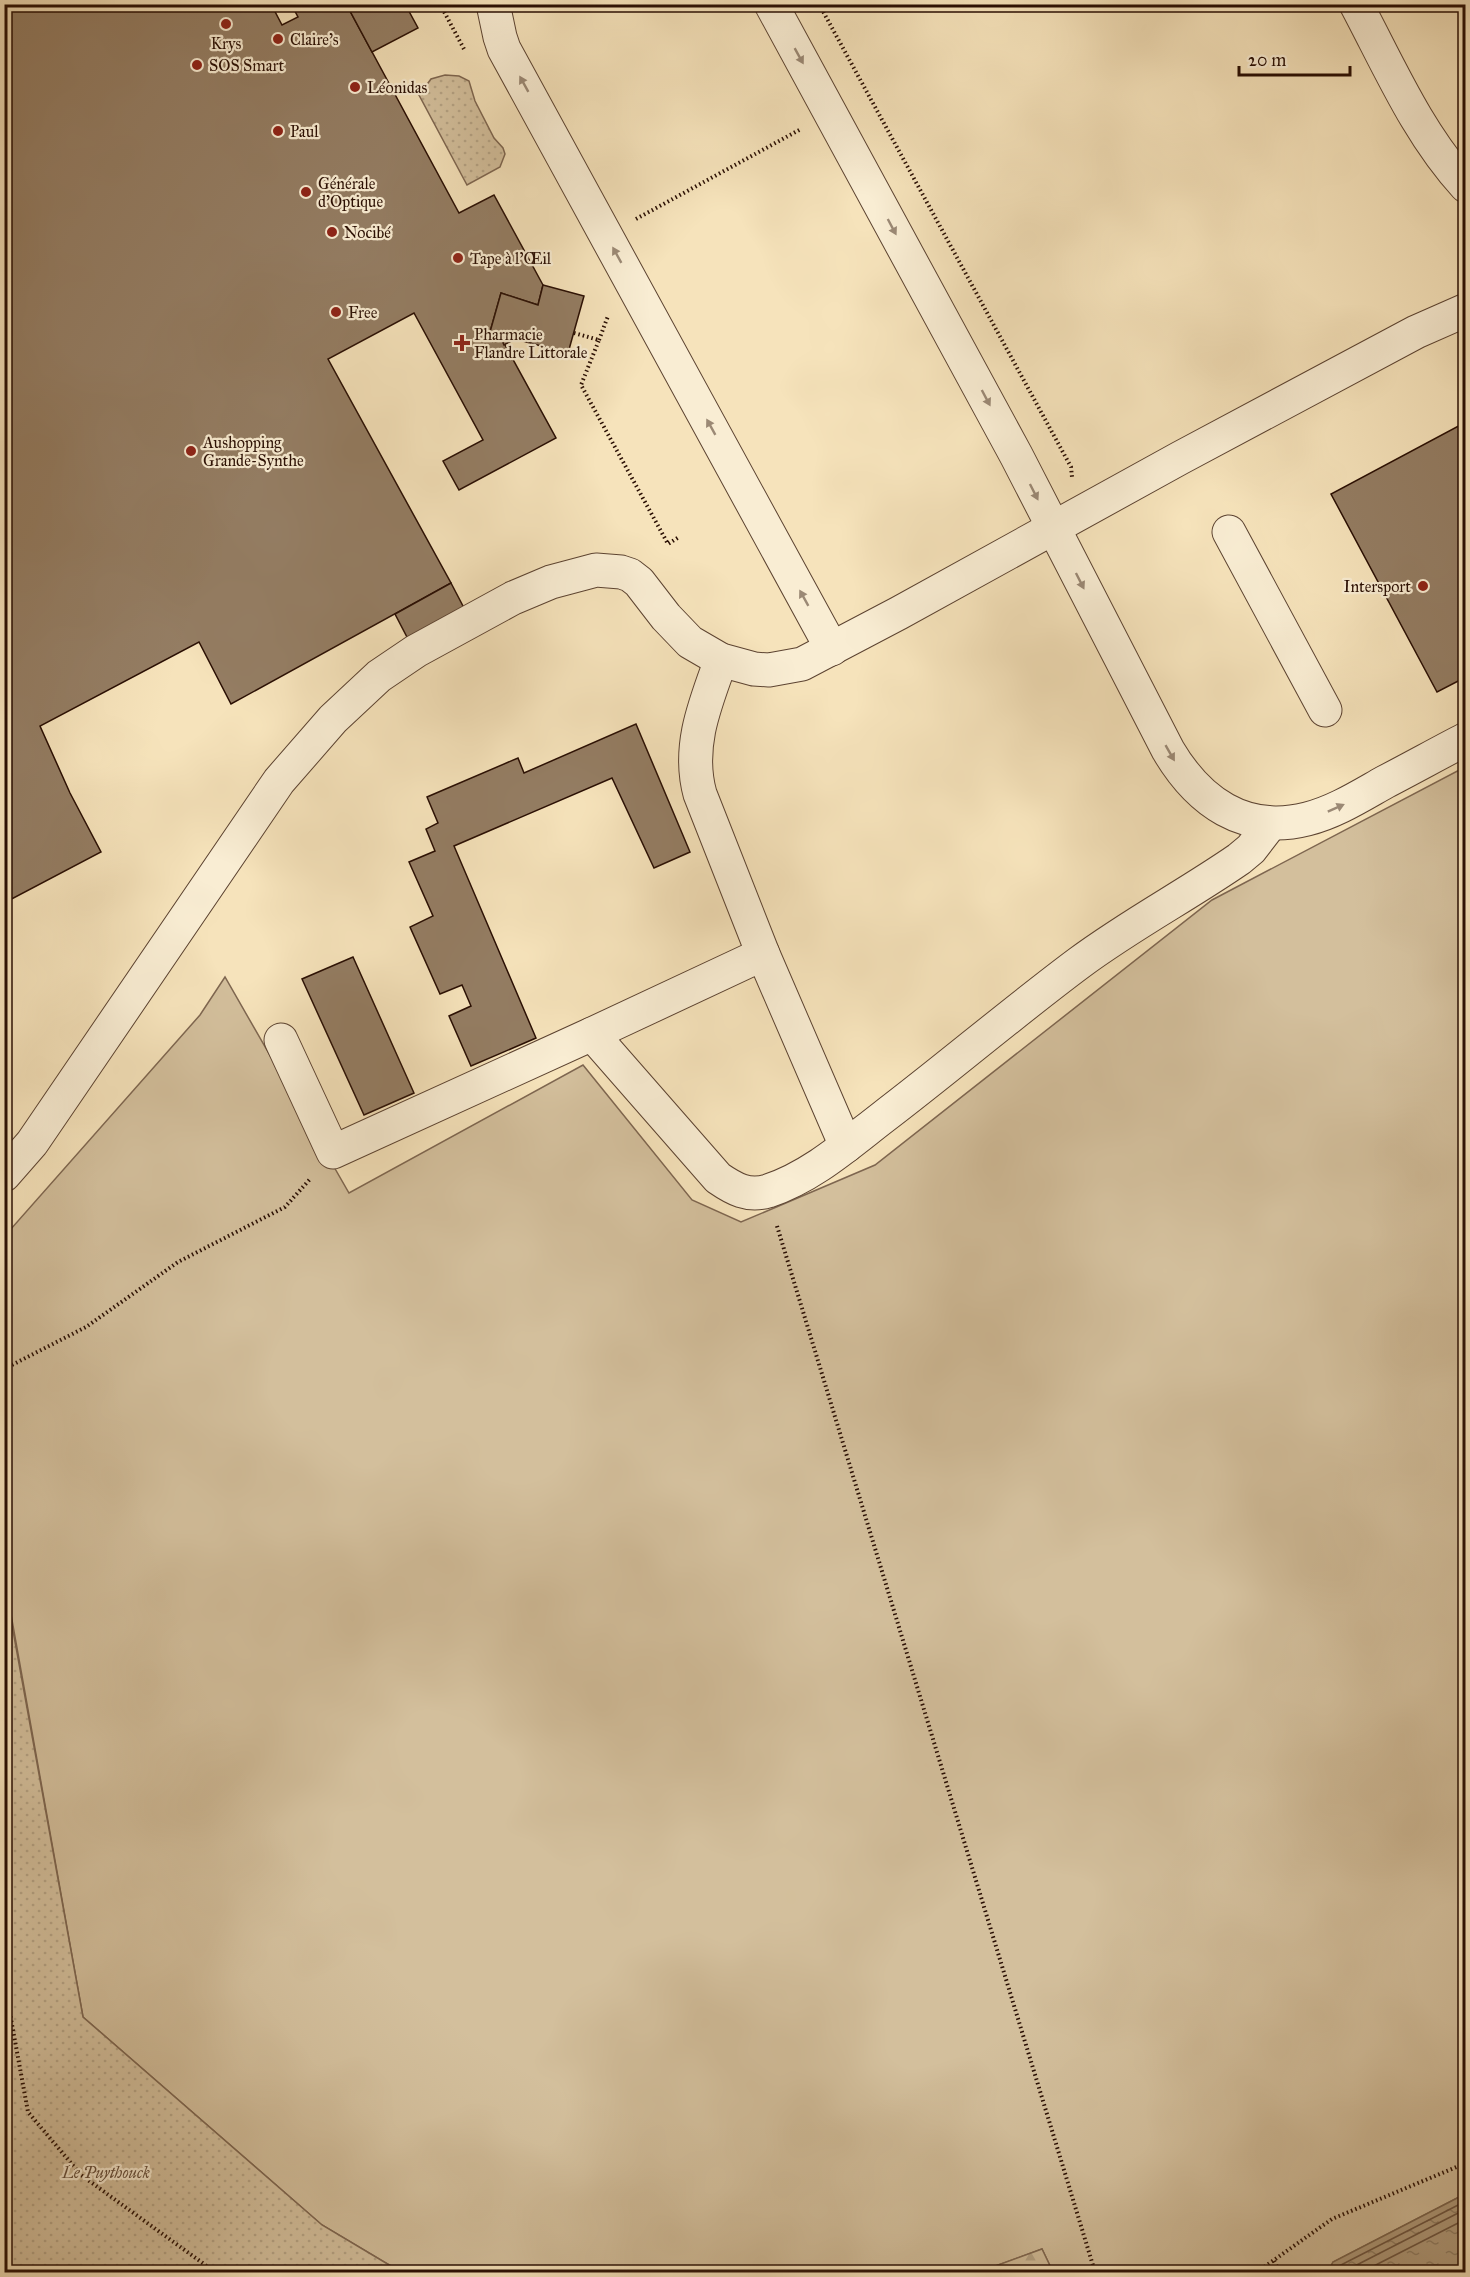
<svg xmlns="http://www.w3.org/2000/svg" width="1470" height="2277" viewBox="0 0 1470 2277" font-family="'IM FELL Great Primer',serif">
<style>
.grass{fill:#d3bf9c;stroke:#7e6650;stroke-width:1.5}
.forest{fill:url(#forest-firs);stroke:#7e6650;stroke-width:1.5}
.park{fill:url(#park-dots);stroke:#7e6650;stroke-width:1.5}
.water{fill:url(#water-ripples);stroke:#7a634c;stroke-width:1.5}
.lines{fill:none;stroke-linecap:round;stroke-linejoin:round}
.shore{stroke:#6c5440;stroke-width:1.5}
.building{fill:#947d63;stroke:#290e03;stroke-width:1.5}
.minor-casing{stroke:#5c4331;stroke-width:35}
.path{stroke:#290e03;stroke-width:4;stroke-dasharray:1.5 3;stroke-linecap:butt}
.minor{stroke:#f9edd3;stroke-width:33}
.oneway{fill:#9b8975}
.poi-dot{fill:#8f2418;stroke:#f9edd3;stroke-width:2}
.labels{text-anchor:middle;stroke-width:4.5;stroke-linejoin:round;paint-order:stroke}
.poi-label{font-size:16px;fill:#290e03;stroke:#f9edd3;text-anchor:start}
.park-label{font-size:16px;font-style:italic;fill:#644c39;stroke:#f9edd3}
</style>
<defs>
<pattern id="forest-firs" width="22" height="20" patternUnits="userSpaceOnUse" patternTransform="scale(1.5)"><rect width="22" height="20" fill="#d3bf9c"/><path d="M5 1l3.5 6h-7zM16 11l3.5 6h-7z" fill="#b5a385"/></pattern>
<pattern id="park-dots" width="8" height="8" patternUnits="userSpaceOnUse" patternTransform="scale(1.5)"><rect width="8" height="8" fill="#d3bf9c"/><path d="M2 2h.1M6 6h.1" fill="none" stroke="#b5a385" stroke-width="1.8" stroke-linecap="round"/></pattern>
<pattern id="water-ripples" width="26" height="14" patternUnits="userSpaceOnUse" patternTransform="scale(1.5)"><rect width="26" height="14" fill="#b09b7c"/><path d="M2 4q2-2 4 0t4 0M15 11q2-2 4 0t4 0" fill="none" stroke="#8f7d63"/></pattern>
</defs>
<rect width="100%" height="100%" fill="#f6e3bb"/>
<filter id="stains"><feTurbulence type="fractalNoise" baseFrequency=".00333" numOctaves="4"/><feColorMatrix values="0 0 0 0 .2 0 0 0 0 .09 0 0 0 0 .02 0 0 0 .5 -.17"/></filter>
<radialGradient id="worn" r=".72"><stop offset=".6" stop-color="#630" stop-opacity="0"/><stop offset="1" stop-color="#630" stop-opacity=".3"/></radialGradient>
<path class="grass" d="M1465 767V2194L1333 2262 1328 2272H1053L1042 2249 979 2272H401L322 2225 83 2017 5 1581 4 1232 11 1229 200 1015 225 977 349 1193 583 1065 692 1200 741 1222 875 1165 1212 900Z"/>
<path class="forest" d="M1042 2249 1053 2272H979Z"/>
<g class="park">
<path d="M445 75 459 76 469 81 475 101 494 138 503 148 505 154 500 167 467 185 419 95 431 79Z"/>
<path d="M4 1581 83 2017 322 2225 401 2272H5Z"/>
</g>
<path class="water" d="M1465 2194V2272H1328L1333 2262Z"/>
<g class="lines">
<g class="shore">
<path d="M1335 2272 1339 2266 1466 2201"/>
<path d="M1343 2272 1466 2209"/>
<path d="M1362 2272 1466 2219"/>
</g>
</g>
<g class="building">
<path d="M4 4H271L282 25 298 17 291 4H362L350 11 459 213 494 195 543 285 538 305 501 293 490 332 499 334 556 438 459 490 443 461 483 440 414 313 328 359 451 583 231 704 199 642 40 726 70 793 101 852 4 903Z"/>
<path d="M362 4H405L418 28 372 52 350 11Z"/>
<path d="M543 285 584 296 568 353 515 339 504 345 499 334 490 332 501 293 538 305Z"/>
<path d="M1466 422V677L1437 692 1331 494Z"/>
<path d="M451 583 464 608 408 639 395 614Z"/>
<path d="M636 724 690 852 654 868 612 778 454 846 536 1038 471 1066 449 1016 471 1006 462 985 440 994 410 927 433 916 409 862 435 851 426 829 438 823 427 797 518 758 524 773Z"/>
<path d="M353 957 414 1093 364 1115 302 979Z"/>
</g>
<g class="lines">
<defs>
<g id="minor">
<path d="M493 4 500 37 504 49 832 649"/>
<path d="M771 4 1016 455 1168 750C1198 801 1244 835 1307 819 1335 812 1360 796 1385 782 1412 768 1439 753 1466 739"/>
<path d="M1356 4C1389 66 1418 134 1466 186"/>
<path d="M1229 532 1325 710"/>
<path d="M721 660C705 704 687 747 700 794L763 954 846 1146"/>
<path d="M763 954 592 1034 718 1178C734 1189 748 1197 768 1191 811 1177 847 1145 882 1118 949 1067 1012 1013 1079 963 1130 925 1187 895 1239 859L1251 849 1271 823"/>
<path d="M281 1040 333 1152 592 1034"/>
<path d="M4 1175 32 1143 279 781 333 719 379 676 416 651 513 598 551 582 596 570 621 572 630 575 639 582 666 617 690 642 721 660 754 669 769 670 802 664 899 613 1180 458 1416 332 1466 310"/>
</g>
</defs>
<use href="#minor" class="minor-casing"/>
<g class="path">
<path d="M440 4 465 51"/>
<path d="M819 4 1071 467 1072 477"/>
<path d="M407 8 414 4"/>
<path d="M636 219 801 129"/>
<path d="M574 333 599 340 581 385 668 544 679 537"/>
<path d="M599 340 608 316"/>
<path d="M777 1226 1095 2272"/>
<path d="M4 1369 86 1327 178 1262 285 1207 311 1178"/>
<path d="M4 1981 28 2112 81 2175 215 2272"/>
<path d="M1274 2261 1280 2272"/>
<path d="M1257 2272 1332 2219 1466 2163"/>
</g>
<use href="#minor" class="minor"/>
</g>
<defs><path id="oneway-solid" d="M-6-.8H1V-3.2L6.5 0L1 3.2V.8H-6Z" transform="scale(1.5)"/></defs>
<g class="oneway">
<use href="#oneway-solid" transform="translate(799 56) rotate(61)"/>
<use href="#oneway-solid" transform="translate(524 84) rotate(-119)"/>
<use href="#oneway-solid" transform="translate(892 227) rotate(62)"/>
<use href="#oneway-solid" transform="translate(617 255) rotate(-119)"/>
<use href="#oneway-solid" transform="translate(986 398) rotate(62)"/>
<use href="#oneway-solid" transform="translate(711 427) rotate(-119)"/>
<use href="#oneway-solid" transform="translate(1034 492) rotate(63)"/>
<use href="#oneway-solid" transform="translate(1080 581) rotate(63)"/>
<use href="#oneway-solid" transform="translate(804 598) rotate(-119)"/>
<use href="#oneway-solid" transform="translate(1170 753) rotate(60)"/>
<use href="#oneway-solid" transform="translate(1336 808) rotate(-24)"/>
</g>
<g class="poi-dot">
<circle cx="226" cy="24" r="6"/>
<circle cx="278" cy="39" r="6"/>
<circle cx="197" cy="65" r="6"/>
<circle cx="355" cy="87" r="6"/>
<circle cx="278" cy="131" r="6"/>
<circle cx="306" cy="192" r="6"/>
<circle cx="332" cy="232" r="6"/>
<circle cx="458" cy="258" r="6"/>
<circle cx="336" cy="312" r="6"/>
<path d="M459 334h6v6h6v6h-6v6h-6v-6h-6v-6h6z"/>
<circle cx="191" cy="451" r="6"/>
<circle cx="1423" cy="586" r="6"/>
</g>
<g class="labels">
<g class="poi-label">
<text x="290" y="45">Claire's</text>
<text x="226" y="49" text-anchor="middle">Krys</text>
<text x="209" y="71">SOS Smart</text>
<text x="367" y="93">Léonidas</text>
<text x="290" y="137">Paul</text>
<text x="318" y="189">Générale<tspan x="318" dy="18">d'Optique</tspan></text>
<text x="344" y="238">Nocibé</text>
<text x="470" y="264">Tape à l'Œil</text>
<text x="348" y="318">Free</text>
<text x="474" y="340">Pharmacie<tspan x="474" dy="18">Flandre Littorale</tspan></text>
<text x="203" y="448">Aushopping<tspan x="203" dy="18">Grande-Synthe</tspan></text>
<text x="1411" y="592" text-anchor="end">Intersport</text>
</g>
<g class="park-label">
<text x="106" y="2178">Le Puythouck</text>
</g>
</g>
<rect width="1470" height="2277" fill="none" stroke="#f6e3bb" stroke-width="24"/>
<rect x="6" y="6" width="1458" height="2265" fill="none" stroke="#290e03" stroke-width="3"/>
<rect x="12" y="12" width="1446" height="2253" fill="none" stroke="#290e03" stroke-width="1.5"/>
<path d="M1239 66v9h111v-9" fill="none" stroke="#290e03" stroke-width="3"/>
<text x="1248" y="66" font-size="18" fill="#290e03" stroke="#f9edd3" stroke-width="4.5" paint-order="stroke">20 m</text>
<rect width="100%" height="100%" filter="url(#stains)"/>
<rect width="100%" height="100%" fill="url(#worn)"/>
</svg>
